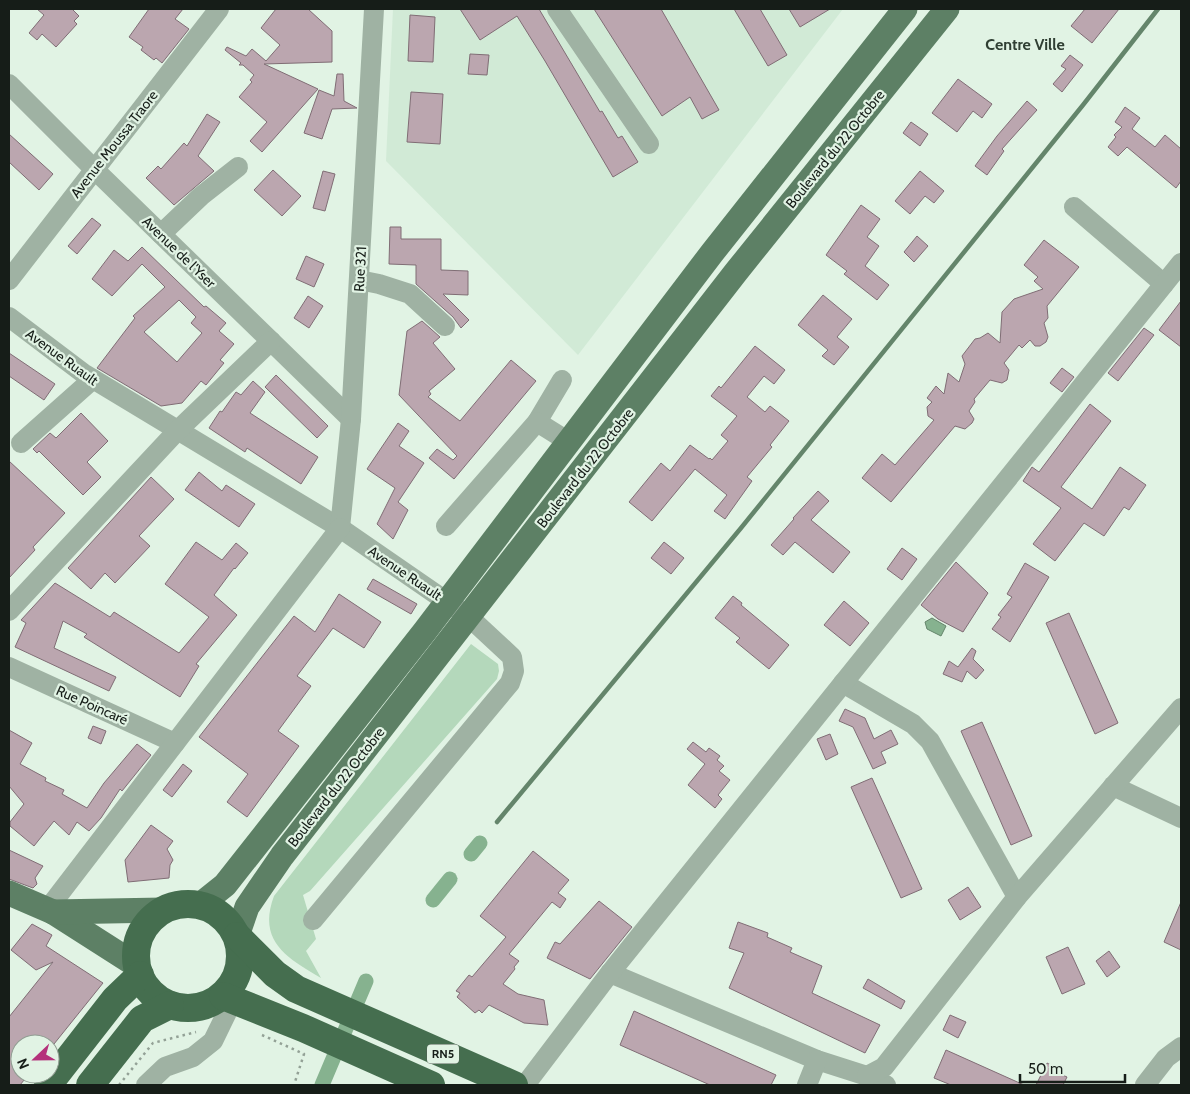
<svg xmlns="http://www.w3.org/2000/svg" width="1190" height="1094" viewBox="0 0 1190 1094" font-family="Cabin,sans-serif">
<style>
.built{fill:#d1ead6}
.green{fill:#b4d8bb}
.water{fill:#86b28f;stroke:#64856b}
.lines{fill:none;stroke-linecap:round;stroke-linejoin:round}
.stream{stroke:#64856b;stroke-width:4.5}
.canal{stroke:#86b28f;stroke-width:15}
.building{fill:#bba6af;stroke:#806d75;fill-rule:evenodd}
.path{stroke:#93a196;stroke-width:2.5;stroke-dasharray:2.5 4;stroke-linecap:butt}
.minor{stroke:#9fb2a3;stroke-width:20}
.major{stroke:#5d8065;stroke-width:25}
.highway{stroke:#456e4f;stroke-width:28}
.labels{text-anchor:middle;stroke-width:4.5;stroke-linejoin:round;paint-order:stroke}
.shield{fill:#e1f3e4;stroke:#535d55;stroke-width:1}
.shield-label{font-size:12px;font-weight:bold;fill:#161d18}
.street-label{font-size:14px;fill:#161d18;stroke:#e1f3e4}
.quarter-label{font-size:16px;font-weight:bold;fill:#303f33;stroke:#e1f3e4}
</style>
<rect width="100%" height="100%" fill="#e1f3e4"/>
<path class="built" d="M393 9H843L578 355 386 161Z"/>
<path class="green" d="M471 644 498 664 499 671 497 679 310 891 303 895 316 939 306 951 321 978C287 958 257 941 274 896Z"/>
<path class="water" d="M932 618 946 626 941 636 927 629 925 622Z"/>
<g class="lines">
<path class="stream" d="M497 822 741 528 1083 105 1158 9"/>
<g class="canal">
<path d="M471 854 480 843"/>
<path d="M433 900 450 879"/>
<path d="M322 1085 366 981"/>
</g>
</g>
<g class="building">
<path d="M37 9H72L79 16 74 21 77 24 56 47 42 34 37 40 29 33 44 15Z"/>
<path d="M149 9H183L175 19 189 29 162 63 156 58 154 60 141 50 143 47 129 37Z"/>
<path d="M276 9H308L332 31V62L264 64 318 89 262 152 250 141 267 122 239 97 252 82 250 80 254 75 243 65H239L241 63 225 50 227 47 246 56 252 49 266 61 280 45 261 28Z"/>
<path d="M460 9H539L600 112 602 111 618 138 622 136 638 162 613 177 545 61 517 16 480 40Z"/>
<path d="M594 9H661L719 110 702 119 690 97 662 116Z"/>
<path d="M734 9H760L787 55 768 66Z"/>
<path d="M789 9H830L800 27Z"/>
<path d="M1085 9H1119L1092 43 1071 26Z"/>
<path d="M410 15 435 17 433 62 408 61Z"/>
<path d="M470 54 489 55 487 75 468 74Z"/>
<path d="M1070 55 1083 65 1062 92 1053 84 1066 69 1061 66Z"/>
<path d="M337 74H343L344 101 357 108 332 109 322 139 304 133 319 90 334 96Z"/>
<path d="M958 79 992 104 982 118 973 111 957 132 932 113Z"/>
<path d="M411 92 443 94 440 144 407 142Z"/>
<path d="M1027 101 1037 110 1002 149 1004 151 987 175 975 166 997 136Z"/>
<path d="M1125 107 1140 118 1132 129 1155 147 1165 135 1181 149V181L1176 188 1127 147 1118 156 1108 147 1116 137 1114 135 1122 127 1115 122Z"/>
<path d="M207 114 220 122 198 156 214 171 174 205 146 178 158 166 161 169 184 143 187 146Z"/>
<path d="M911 122 928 134 920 146 903 133Z"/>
<path d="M9 134 53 174 39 190 9 162Z"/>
<path d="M273 170 301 196 282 216 254 190Z"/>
<path d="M323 171 335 174 325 211 313 208Z"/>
<path d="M920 171 944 191 934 203 925 196 910 214 895 201Z"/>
<path d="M861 205 880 219 867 237 879 246 865 266 889 285 877 300 844 274 847 271 826 255Z"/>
<path d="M92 218 101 225 77 254 68 246Z"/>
<path d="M390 227H401V239H441V270L468 271V295L443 294 469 320 461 328 453 317 416 284V265L389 264Z"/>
<path d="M917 236 928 246 914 262 904 252Z"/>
<path d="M1044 240 1079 267 1047 306 1048 318 1044 323 1048 337 1046 342 1040 346H1035L1030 340 1022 348 1019 345 1004 363 1009 370 1007 380 1002 383 990 380 974 399 975 402 969 411 974 419 972 423 965 429 955 426 891 502 862 478 882 454 895 465 934 420 928 416 927 407 932 402 927 398 936 386 944 394 948 373 959 382 965 364 962 356 975 339 980 338 988 333 1000 343 1002 312 1014 299 1043 289 1034 281 1038 277 1024 265Z"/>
<path d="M142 247 204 307 206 306 226 323 219 331 234 344 220 360 224 363 206 385 201 381 182 403 161 406 97 368 135 318 133 316 165 287 142 264 112 296 92 279 114 250 128 261ZM179 300 196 317 191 323 202 333 177 362 144 332Z"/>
<path d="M306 256 324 264 314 287 296 279Z"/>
<path d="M823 295 852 319 837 337 849 347 834 365 822 356 828 350 798 325Z"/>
<path d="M308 296 323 306 309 328 294 318Z"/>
<path d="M1181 301V347L1159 330Z"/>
<path d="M422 321 440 337 433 343 455 369 429 391 431 394 428 397 460 421 511 360 536 381 454 479 429 458 437 449 453 460 457 456 399 395 407 331Z"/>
<path d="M1144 328 1154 335 1118 381 1108 373Z"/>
<path d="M755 346 785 370 774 384 764 376 747 397 765 412 770 406 789 421 770 445 772 447 747 477 752 481 725 519 714 511 727 495 695 469 652 521 629 502 661 463 670 471 690 445 709 459 710 458 712 460 728 441 721 435 737 416 711 396 719 386 721 388Z"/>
<path d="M9 353 55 384 44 400 9 376Z"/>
<path d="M1062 368 1074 377 1062 392 1050 383Z"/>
<path d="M276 375 328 426 317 438 265 387Z"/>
<path d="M253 381 265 392 250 413 318 457 301 484 247 448 245 452 209 428 220 411 222 412 236 392 241 395Z"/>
<path d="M1090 404 1111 421 1061 487 1092 509 1120 467 1146 485 1129 510 1124 507 1104 536 1084 523 1055 561 1033 544 1061 508 1023 481 1032 467 1039 472Z"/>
<path d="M81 413 108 441 87 462 101 477 83 495 39 451 37 453 33 449 50 433 56 438Z"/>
<path d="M398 423 409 431 399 446 424 463 398 502 408 510 393 539 377 524 395 488 367 469Z"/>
<path d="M9 461 65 513 33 547 35 550 9 578Z"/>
<path d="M199 472 222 491 226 485 255 504 239 527 185 490Z"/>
<path d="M151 477 174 499 139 536 150 546 115 583 105 573 91 589 68 568Z"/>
<path d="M818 491 829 501 811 520 850 552 833 573 795 542 783 555 771 545 794 519 793 518Z"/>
<path d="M196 542 222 560 236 543 248 553 235 569 234 568 214 595 237 615 196 664 199 666 180 697 84 637 87 634 63 621 54 648 116 677 109 691 15 647 26 623 21 620 55 583 110 617 114 612 179 653 209 617 165 584Z"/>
<path d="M664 542 684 558 671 574 651 558Z"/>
<path d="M902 548 917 559 902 580 887 569Z"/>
<path d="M956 562 988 593 963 632 938 619 921 605Z"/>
<path d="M1025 563 1049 577 1010 642 992 629 1001 617 998 615 1012 597 1007 594Z"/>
<path d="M373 579 417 604 411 614 367 589Z"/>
<path d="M339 594 381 622 364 648 333 628 297 676 311 686 278 731 299 746 247 817 227 802 248 774 199 737 294 616 315 632Z"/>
<path d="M733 596 742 603 741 605 789 645 769 669 736 642 740 638 715 618Z"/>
<path d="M844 601 869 623 850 646 824 625Z"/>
<path d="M1069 613 1118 723 1095 734 1046 623Z"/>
<path d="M972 648 976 651 973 659 984 670 976 679 967 671 962 682 943 674 949 661 958 667Z"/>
<path d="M845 709 865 718 874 739 891 730 898 744 881 752 886 763 873 769 853 727 839 721Z"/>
<path d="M982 722 1032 836 1011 845 961 731Z"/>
<path d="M93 726 106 731 101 744 88 738Z"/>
<path d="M9 730 32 743 20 764 46 778 45 781 64 790 62 794 87 808 104 783 137 744 151 755 122 791 120 789 101 818 89 831 77 822 69 835 54 821 34 846 10 826V822L24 804 9 786Z"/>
<path d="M830 734 838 754 826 760 817 739Z"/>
<path d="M693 742 706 752 709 748 720 756 717 760 724 766 719 771 730 780 718 795 722 799 715 808 688 785 705 764 687 749Z"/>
<path d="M183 764 192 771 172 797 163 790Z"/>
<path d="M872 778 922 889 901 898 851 787Z"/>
<path d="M151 825 173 841 167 849 173 860 170 865 169 878 128 882 125 860Z"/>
<path d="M9 850 43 866 35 878 37 884 33 888 9 879Z"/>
<path d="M533 851 569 880 558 893 566 899 560 908 552 902 509 954 519 961 514 967 515 969 503 984 518 994 544 1000 548 1025 524 1023 489 1005 482 1013 479 1010 475 1013 457 997 460 993 456 991 469 975 472 977 506 937 480 916Z"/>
<path d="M968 887 981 907 960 920 948 900Z"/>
<path d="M599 901 632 927 590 979 547 958 555 942 560 944Z"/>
<path d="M1181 902V950L1164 942Z"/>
<path d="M738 922 768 933 767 937 792 948 790 952 822 966 812 993 880 1025 865 1053 729 988 744 953 729 948Z"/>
<path d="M32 924 52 935 46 946 103 983 54 1044H20V1074H29L20 1085H9V1017L53 962 36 970 11 950Z"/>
<path d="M1068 947 1085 984 1062 994 1046 957Z"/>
<path d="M1109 951 1120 967 1107 977 1096 961Z"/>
<path d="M868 979 905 1001 901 1009 863 988Z"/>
<path d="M634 1011 776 1075 771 1085H710L620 1045Z"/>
<path d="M950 1015 966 1022 958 1038 943 1030Z"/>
<path d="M946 1050 1024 1085H951L934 1078Z"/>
<path d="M1047 1063 1060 1070 1058 1073 1067 1077 1063 1085H1036Z"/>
</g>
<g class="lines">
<g class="path">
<path d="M262 1035 304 1054 294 1085"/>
<path d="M119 1085 153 1043 196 1032"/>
</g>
<g class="minor">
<path d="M557 9 649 144"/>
<path d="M9 84 94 169 351 419"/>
<path d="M1074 207 1164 284"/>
<path d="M161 234 201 196 238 167"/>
<path d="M9 280 219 9"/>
<path d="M359 280 379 284 410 294 445 326"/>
<path d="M9 317 83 373 340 528 469 617 512 657 514 671 510 683 313 920"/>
<path d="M537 422 562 380"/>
<path d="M21 443 93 379"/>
<path d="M446 526 537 422 569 442"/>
<path d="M340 528 351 419 374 9"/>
<path d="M9 611 177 431 271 341"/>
<path d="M9 667 175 743"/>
<path d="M843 683 913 724 930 741 1017 897"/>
<path d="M1113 786 1181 818"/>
<path d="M47 910 340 528"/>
<path d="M610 973 817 1060 867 1076 886 1085"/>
<path d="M867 1076 884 1067 1017 897 1181 708"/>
<path d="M146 1085 165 1067 193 1057 213 1041 233 1000"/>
<path d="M525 1085 610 973 1181 263"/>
<path d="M807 1085 817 1060"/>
<path d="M1145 1085 1166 1058 1181 1047"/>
</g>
<g class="major">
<path d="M9 893 53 912 136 965"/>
<path d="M200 905 225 885 425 631 712 253 905 9"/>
<path d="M53 912 163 910"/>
<path d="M237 936 247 907 282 856 736 272 947 9"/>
</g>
<g class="highway">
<circle cx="188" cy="956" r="52"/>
<path d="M237 936 275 974 296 989 514 1085"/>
<path d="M223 996 303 1028 431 1085"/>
<path d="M48 1085 115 999 140 975"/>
<path d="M90 1085 142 1019 170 1005"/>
</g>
</g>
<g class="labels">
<rect class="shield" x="427" y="1044.5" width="32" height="19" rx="4"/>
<g class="shield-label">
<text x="443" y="1058">RN5</text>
</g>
<g class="street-label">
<text transform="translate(114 144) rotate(-52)" y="5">Avenue Moussa Traore</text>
<text transform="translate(835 149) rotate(-51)" y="5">Boulevard du 22 Octobre</text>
<text transform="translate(179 252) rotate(44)" y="5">Avenue de l'Yser</text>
<text transform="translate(360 269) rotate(-87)" y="5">Rue 321</text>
<text transform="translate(62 357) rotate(36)" y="5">Avenue Ruault</text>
<text transform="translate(585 468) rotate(-52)" y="5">Boulevard du 22 Octobre</text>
<text transform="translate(405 573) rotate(34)" y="5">Avenue Ruault</text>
<text transform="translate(92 705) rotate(24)" y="5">Rue Poincaré</text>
<text transform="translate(336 787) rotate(-52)" y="5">Boulevard du 22 Octobre</text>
</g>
<g class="quarter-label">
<text x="1025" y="50">Centre Ville</text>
</g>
</g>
<rect width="1190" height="1094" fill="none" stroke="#161d18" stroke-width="20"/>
<g transform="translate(35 1059) rotate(248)"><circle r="24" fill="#e1f3e4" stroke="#909d92"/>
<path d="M0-4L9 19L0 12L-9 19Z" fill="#b4317b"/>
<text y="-8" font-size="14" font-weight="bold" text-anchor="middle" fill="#161d18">N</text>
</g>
<path d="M1020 1074v8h105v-8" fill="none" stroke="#161d18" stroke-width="2.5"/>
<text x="1028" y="1074" font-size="15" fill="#161d18" stroke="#e1f3e4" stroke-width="4" paint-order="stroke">50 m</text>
</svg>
